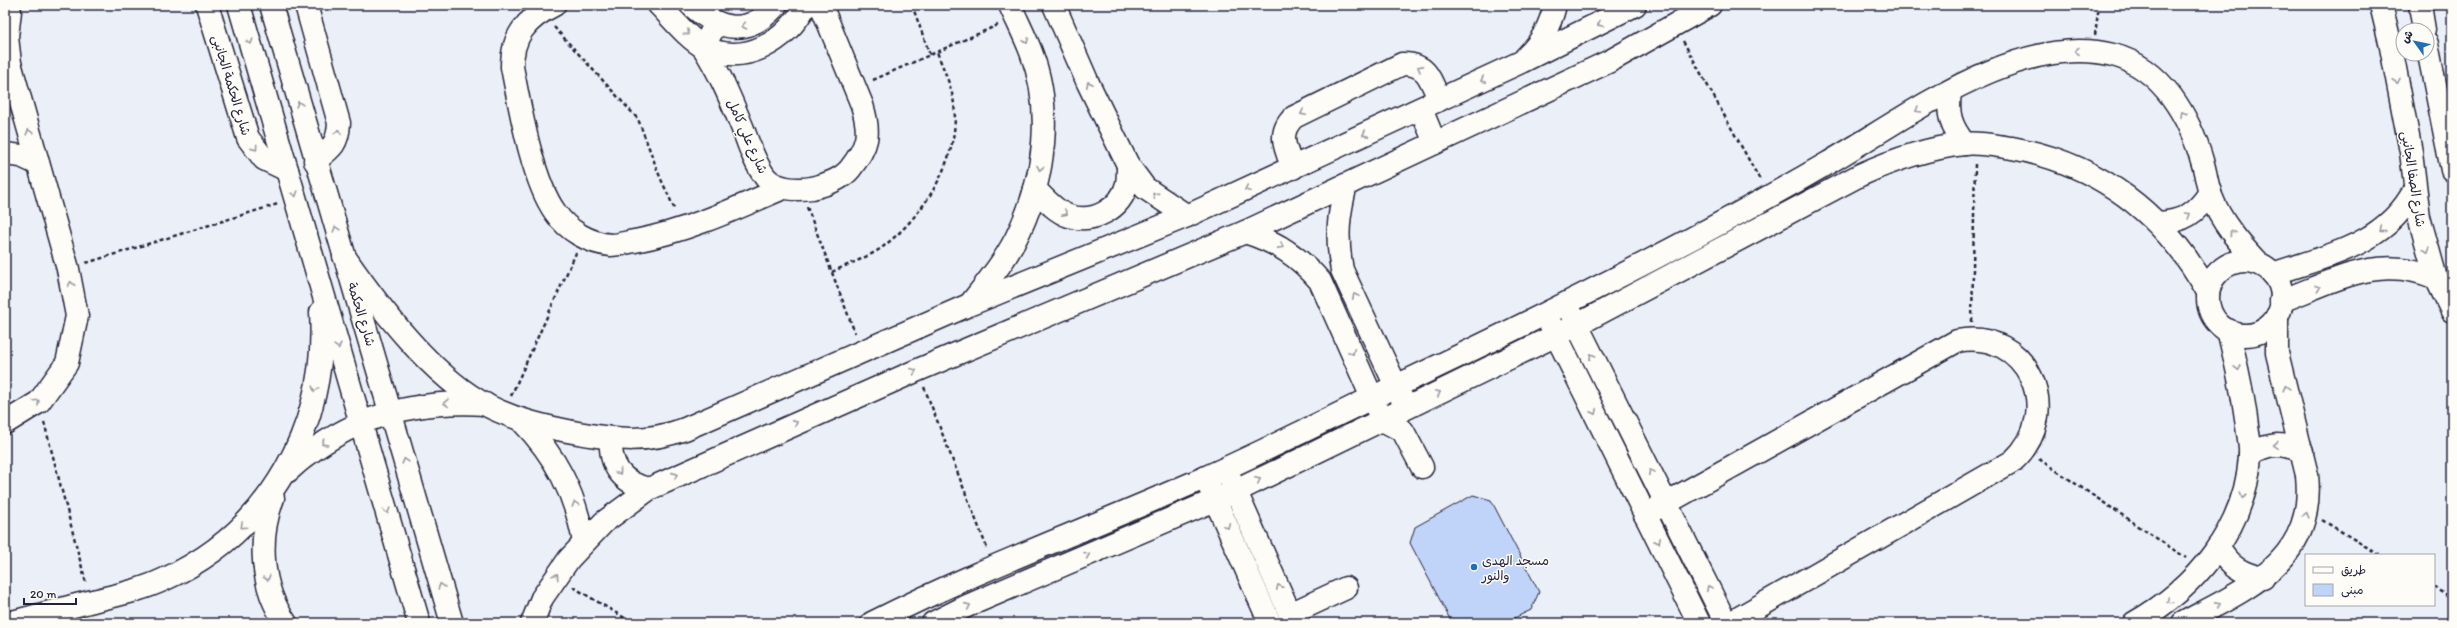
<svg xmlns="http://www.w3.org/2000/svg" width="2457" height="628" viewBox="0 0 2457 628" font-family="Itim,'Playpen Sans Arabic',sans-serif">
<style>
.building{fill:#c0d4f9;stroke:#22223b}
.lines{fill:none;stroke-linecap:round;stroke-linejoin:round}
.minor-casing{stroke:#22223b;stroke-width:25}
.path{stroke:#22223b;stroke-width:2.5;stroke-dasharray:4 3;stroke-linecap:butt}
.minor{stroke:#fdfcf7;stroke-width:22}
.oneway{stroke:#9a9aa2}
.poi-dot{fill:#1f6fb2;stroke:#fdfcf7;stroke-width:1.5}
.labels{text-anchor:middle;stroke-width:3;stroke-linejoin:round;paint-order:stroke}
.street-label{font-size:13px;fill:#22223b;stroke:#fdfcf7}
.poi-label{font-size:13px;fill:#22223b;stroke:#fdfcf7;text-anchor:start}
</style>
<rect width="100%" height="100%" fill="#ebf0f8"/>
<filter id="ink" filterUnits="userSpaceOnUse"><feTurbulence type="fractalNoise" baseFrequency=".025" numOctaves="2"/><feDisplacementMap in="SourceGraphic" scale="8" xChannelSelector="R" yChannelSelector="G"/><feConvolveMatrix kernelMatrix="1 2 1 2 8 2 1 2 1" color-interpolation-filters="sRGB"/></filter>
<g filter="url(#ink)">
<path class="building" d="M1473 495 1491 500 1539 592 1531 610 1504 623H1452L1410 543 1415 527Z"/>
<g class="lines">
<defs>
<g id="minor">
<path d="M207 5 248 138 264 159 287 170"/>
<path d="M239 5 419 623"/>
<path d="M271 5 452 623"/>
<path d="M306 5 339 123C338 144 332 148 315 161"/>
<path d="M554 5C526 19 512 36 512 67 520 107 532 180 555 212 568 231 589 243 611 245 619 245 627 242 635 241 687 231 735 209 783 188"/>
<path d="M659 5C671 17 689 40 704 47 746 67 786 41 806 5"/>
<path d="M691 5C720 31 748 37 776 5"/>
<path d="M1054 5 1088 83 1128 165 1145 188 1187 216"/>
<path d="M2381 5 2390 42 2411 152 2419 217 2436 278 2452 311"/>
<path d="M2420 5 2424 30"/>
<path d="M716 24 703 47C720 73 731 100 743 129 749 145 755 164 766 178 777 190 798 190 812 188 825 185 841 180 850 169 868 146 871 134 862 105L821 5"/>
<path d="M2427 44 2452 170"/>
<path d="M1526 57C1542 42 1550 26 1555 5"/>
<path d="M1950 92C1947 114 1951 127 1965 144"/>
<path d="M1421 109 1435 143"/>
<path d="M5 154 21 156 38 164"/>
<path d="M1293 168C1285 148 1277 133 1294 117L1402 64C1427 63 1431 80 1439 100"/>
<path d="M1346 185C1338 216 1336 238 1342 270L1402 399"/>
<path d="M1035 189C1045 199 1056 212 1069 216 1093 224 1121 209 1127 184 1128 178 1128 171 1128 165"/>
<path d="M2158 223C2183 222 2197 213 2210 192"/>
<path d="M1245 232C1277 242 1298 256 1320 281L1382 420 1403 431 1422 467"/>
<path d="M344 256C379 307 431 376 486 405 515 420 546 427 578 433 618 440 647 443 685 429L971 304 1187 216 1521 62 1635 5"/>
<circle cx="2245" cy="298" r="37"/>
<path d="M2273 274C2328 255 2386 245 2415 189"/>
<path d="M2281 301C2335 281 2379 253 2436 278"/>
<path d="M971 303C989 280 1008 257 1020 230 1045 176 1053 109 1031 52 1025 36 1017 21 1010 5"/>
<path d="M1571 313 1726 623"/>
<path d="M1550 323 1699 623"/>
<path d="M521 420C556 456 575 493 584 542"/>
<path d="M5 423 39 402 67 363 77 316 68 269 10 63 7 37 10 11"/>
<path d="M611 438C609 466 622 483 649 489"/>
<path d="M2250 454C2269 443 2283 442 2302 452"/>
<path d="M288 471C343 420 410 399 485 404"/>
<path d="M1230 478 1294 623"/>
<path d="M1210 488 1270 623"/>
<path d="M273 498C258 538 260 587 286 623"/>
<path d="M1645 515 1957 341C2027 327 2066 412 2013 461L1730 623"/>
<path d="M2218 547C2229 566 2241 574 2263 578"/>
<path d="M1290 614 1346 588"/>
<path d="M8 623C36 616 64 608 93 601 117 595 142 590 165 579 270 531 328 426 321 312"/>
<path d="M532 623 542 598 569 559 604 522 649 489 918 370 1245 232 1610 61 1710 5"/>
<path d="M872 623C980 568 1094 527 1204 478 1267 450 1328 419 1390 389 1538 319 1685 246 1828 163 1906 118 2019 31 2113 55 2163 68 2190 118 2203 164 2206 174 2207 185 2211 196 2221 222 2239 243 2258 263"/>
<path d="M933 623 967 606 1236 491 1577 325 1860 175C1893 160 1928 148 1964 144 1979 142 1997 146 2012 148 2100 164 2165 215 2208 292"/>
<path d="M2134 623C2195 589 2246 528 2250 456 2251 446 2248 435 2247 426 2243 393 2236 362 2228 330"/>
<path d="M2183 623C2248 588 2316 561 2307 475L2277 353V316"/>
</g>
</defs>
<use href="#minor" class="minor-casing"/>
<g class="path">
<path d="M912 5 930 55"/>
<path d="M554 27 638 119 660 177 675 210"/>
<path d="M2095 35 2099 5"/>
<path d="M1683 41 1760 180"/>
<path d="M873 80 998 25"/>
<path d="M807 207 855 333"/>
<path d="M86 263 278 204"/>
<path d="M832 272C848 264 870 257 884 246 925 214 961 158 954 104 952 87 943 68 937 52"/>
<path d="M1972 322 1975 163"/>
<path d="M924 387 987 548"/>
<path d="M511 396 576 253"/>
<path d="M44 422 86 583"/>
<path d="M2039 459 2186 558"/>
<path d="M2322 520 2380 555"/>
<path d="M573 587 633 623"/>
<path d="M2434 587 2452 598"/>
</g>
<use href="#minor" class="minor"/>
</g>
<defs><path id="oneway-chevron" d="M-2-3.5L2.5 0L-2 3.5" fill="none" stroke-width="1.6" stroke-linecap="round" stroke-linejoin="round"/></defs>
<g class="oneway">
<use href="#oneway-chevron" transform="translate(1600 24) rotate(153)"/>
<use href="#oneway-chevron" transform="translate(744 26) rotate(168)"/>
<use href="#oneway-chevron" transform="translate(687 33) rotate(42)"/>
<use href="#oneway-chevron" transform="translate(1026 41) rotate(66)"/>
<use href="#oneway-chevron" transform="translate(250 42) rotate(74)"/>
<use href="#oneway-chevron" transform="translate(2077 51) rotate(178)"/>
<use href="#oneway-chevron" transform="translate(1420 68) rotate(-151)"/>
<use href="#oneway-chevron" transform="translate(1483 80) rotate(155)"/>
<use href="#oneway-chevron" transform="translate(2397 81) rotate(79)"/>
<use href="#oneway-chevron" transform="translate(1089 84) rotate(-115)"/>
<use href="#oneway-chevron" transform="translate(299 104) rotate(-106)"/>
<use href="#oneway-chevron" transform="translate(1918 110) rotate(150)"/>
<use href="#oneway-chevron" transform="translate(1303 113) rotate(154)"/>
<use href="#oneway-chevron" transform="translate(2183 114) rotate(-119)"/>
<use href="#oneway-chevron" transform="translate(29 132) rotate(-105)"/>
<use href="#oneway-chevron" transform="translate(338 132) rotate(-83)"/>
<use href="#oneway-chevron" transform="translate(1365 134) rotate(155)"/>
<use href="#oneway-chevron" transform="translate(255 148) rotate(55)"/>
<use href="#oneway-chevron" transform="translate(1040 168) rotate(101)"/>
<use href="#oneway-chevron" transform="translate(1247 189) rotate(155)"/>
<use href="#oneway-chevron" transform="translate(295 194) rotate(73)"/>
<use href="#oneway-chevron" transform="translate(1155 195) rotate(-143)"/>
<use href="#oneway-chevron" transform="translate(1065 213) rotate(26)"/>
<use href="#oneway-chevron" transform="translate(2188 215) rotate(-31)"/>
<use href="#oneway-chevron" transform="translate(336 229) rotate(-107)"/>
<use href="#oneway-chevron" transform="translate(2382 230) rotate(142)"/>
<use href="#oneway-chevron" transform="translate(2232 233) rotate(-126)"/>
<use href="#oneway-chevron" transform="translate(1281 246) rotate(28)"/>
<use href="#oneway-chevron" transform="translate(2427 250) rotate(74)"/>
<use href="#oneway-chevron" transform="translate(71 284) rotate(-101)"/>
<use href="#oneway-chevron" transform="translate(2318 288) rotate(-20)"/>
<use href="#oneway-chevron" transform="translate(1355 296) rotate(-115)"/>
<use href="#oneway-chevron" transform="translate(338 346) rotate(74)"/>
<use href="#oneway-chevron" transform="translate(1352 352) rotate(65)"/>
<use href="#oneway-chevron" transform="translate(1592 356) rotate(-117)"/>
<use href="#oneway-chevron" transform="translate(2238 368) rotate(77)"/>
<use href="#oneway-chevron" transform="translate(914 371) rotate(-23)"/>
<use href="#oneway-chevron" transform="translate(2286 388) rotate(-105)"/>
<use href="#oneway-chevron" transform="translate(315 389) rotate(105)"/>
<use href="#oneway-chevron" transform="translate(1438 393) rotate(-26)"/>
<use href="#oneway-chevron" transform="translate(37 402) rotate(-43)"/>
<use href="#oneway-chevron" transform="translate(446 403) rotate(178)"/>
<use href="#oneway-chevron" transform="translate(1594 412) rotate(64)"/>
<use href="#oneway-chevron" transform="translate(795 423) rotate(-24)"/>
<use href="#oneway-chevron" transform="translate(324 443) rotate(147)"/>
<use href="#oneway-chevron" transform="translate(2276 445) rotate(177)"/>
<use href="#oneway-chevron" transform="translate(405 461) rotate(-106)"/>
<use href="#oneway-chevron" transform="translate(619 472) rotate(53)"/>
<use href="#oneway-chevron" transform="translate(1651 472) rotate(-117)"/>
<use href="#oneway-chevron" transform="translate(675 475) rotate(-24)"/>
<use href="#oneway-chevron" transform="translate(1258 480) rotate(-26)"/>
<use href="#oneway-chevron" transform="translate(2243 496) rotate(107)"/>
<use href="#oneway-chevron" transform="translate(575 504) rotate(-106)"/>
<use href="#oneway-chevron" transform="translate(387 511) rotate(74)"/>
<use href="#oneway-chevron" transform="translate(2306 515) rotate(-75)"/>
<use href="#oneway-chevron" transform="translate(243 526) rotate(137)"/>
<use href="#oneway-chevron" transform="translate(1227 526) rotate(66)"/>
<use href="#oneway-chevron" transform="translate(1658 541) rotate(64)"/>
<use href="#oneway-chevron" transform="translate(1087 555) rotate(-23)"/>
<use href="#oneway-chevron" transform="translate(556 576) rotate(-56)"/>
<use href="#oneway-chevron" transform="translate(267 578) rotate(75)"/>
<use href="#oneway-chevron" transform="translate(441 586) rotate(-106)"/>
<use href="#oneway-chevron" transform="translate(1279 587) rotate(-114)"/>
<use href="#oneway-chevron" transform="translate(1709 588) rotate(-117)"/>
<use href="#oneway-chevron" transform="translate(2169 601) rotate(141)"/>
<use href="#oneway-chevron" transform="translate(2218 605) rotate(-28)"/>
<use href="#oneway-chevron" transform="translate(968 606) rotate(-24)"/>
</g>
</g>
<circle class="poi-dot" cx="1474" cy="567" r="4"/>
<g class="labels">
<g class="street-label">
<text transform="translate(232 85) rotate(73)" y="5">شارع الحكمة الجانبى</text>
<text transform="translate(748 136) rotate(66)" y="5">شارع علي كامل</text>
<text transform="translate(2414 179) rotate(81)" y="5">شارع الصفا الجانبى</text>
<text transform="translate(362 314) rotate(73)" y="5">شارع الحكمة</text>
</g>
<g class="poi-label">
<text x="1482" y="565">مسجد الهدى<tspan x="1482" dy="15">والنور</tspan></text>
</g>
</g>
<rect width="2457" height="628" fill="none" stroke="#fdfcf7" stroke-width="20"/>
<rect x="10" y="10" width="2437" height="608" fill="none" stroke="#22223b" stroke-width="1.5" filter="url(#ink)"/>
<rect x="2305" y="554" width="130" height="52" fill="#fdfcf7" stroke="#a5a5ac"/>
<rect x="2313" y="567" width="20" height="6" fill="#fdfcf7" stroke="#a5a5ac"/>
<text x="2341" y="574" font-size="12" fill="#22223b">طريق</text>
<rect x="2313" y="584" width="20" height="12" fill="#c0d4f9" stroke="#a5a5ac"/>
<text x="2341" y="594" font-size="12" fill="#22223b">مبنى</text>
<g transform="translate(2415 42) rotate(303)"><circle r="19" fill="#fdfcf7" stroke="#a5a5ac"/>
<path d="M0-3L7 15L0 10L-7 15Z" fill="#1f6fb2"/>
<text y="-6" font-size="11" font-weight="bold" text-anchor="middle" fill="#22223b">ش</text>
</g>
<path d="M24 598v6h52v-6" fill="none" stroke="#22223b" stroke-width="2"/>
<text x="30" y="598" font-size="12" fill="#22223b" stroke="#fdfcf7" stroke-width="3" paint-order="stroke">20 m</text>
</svg>
